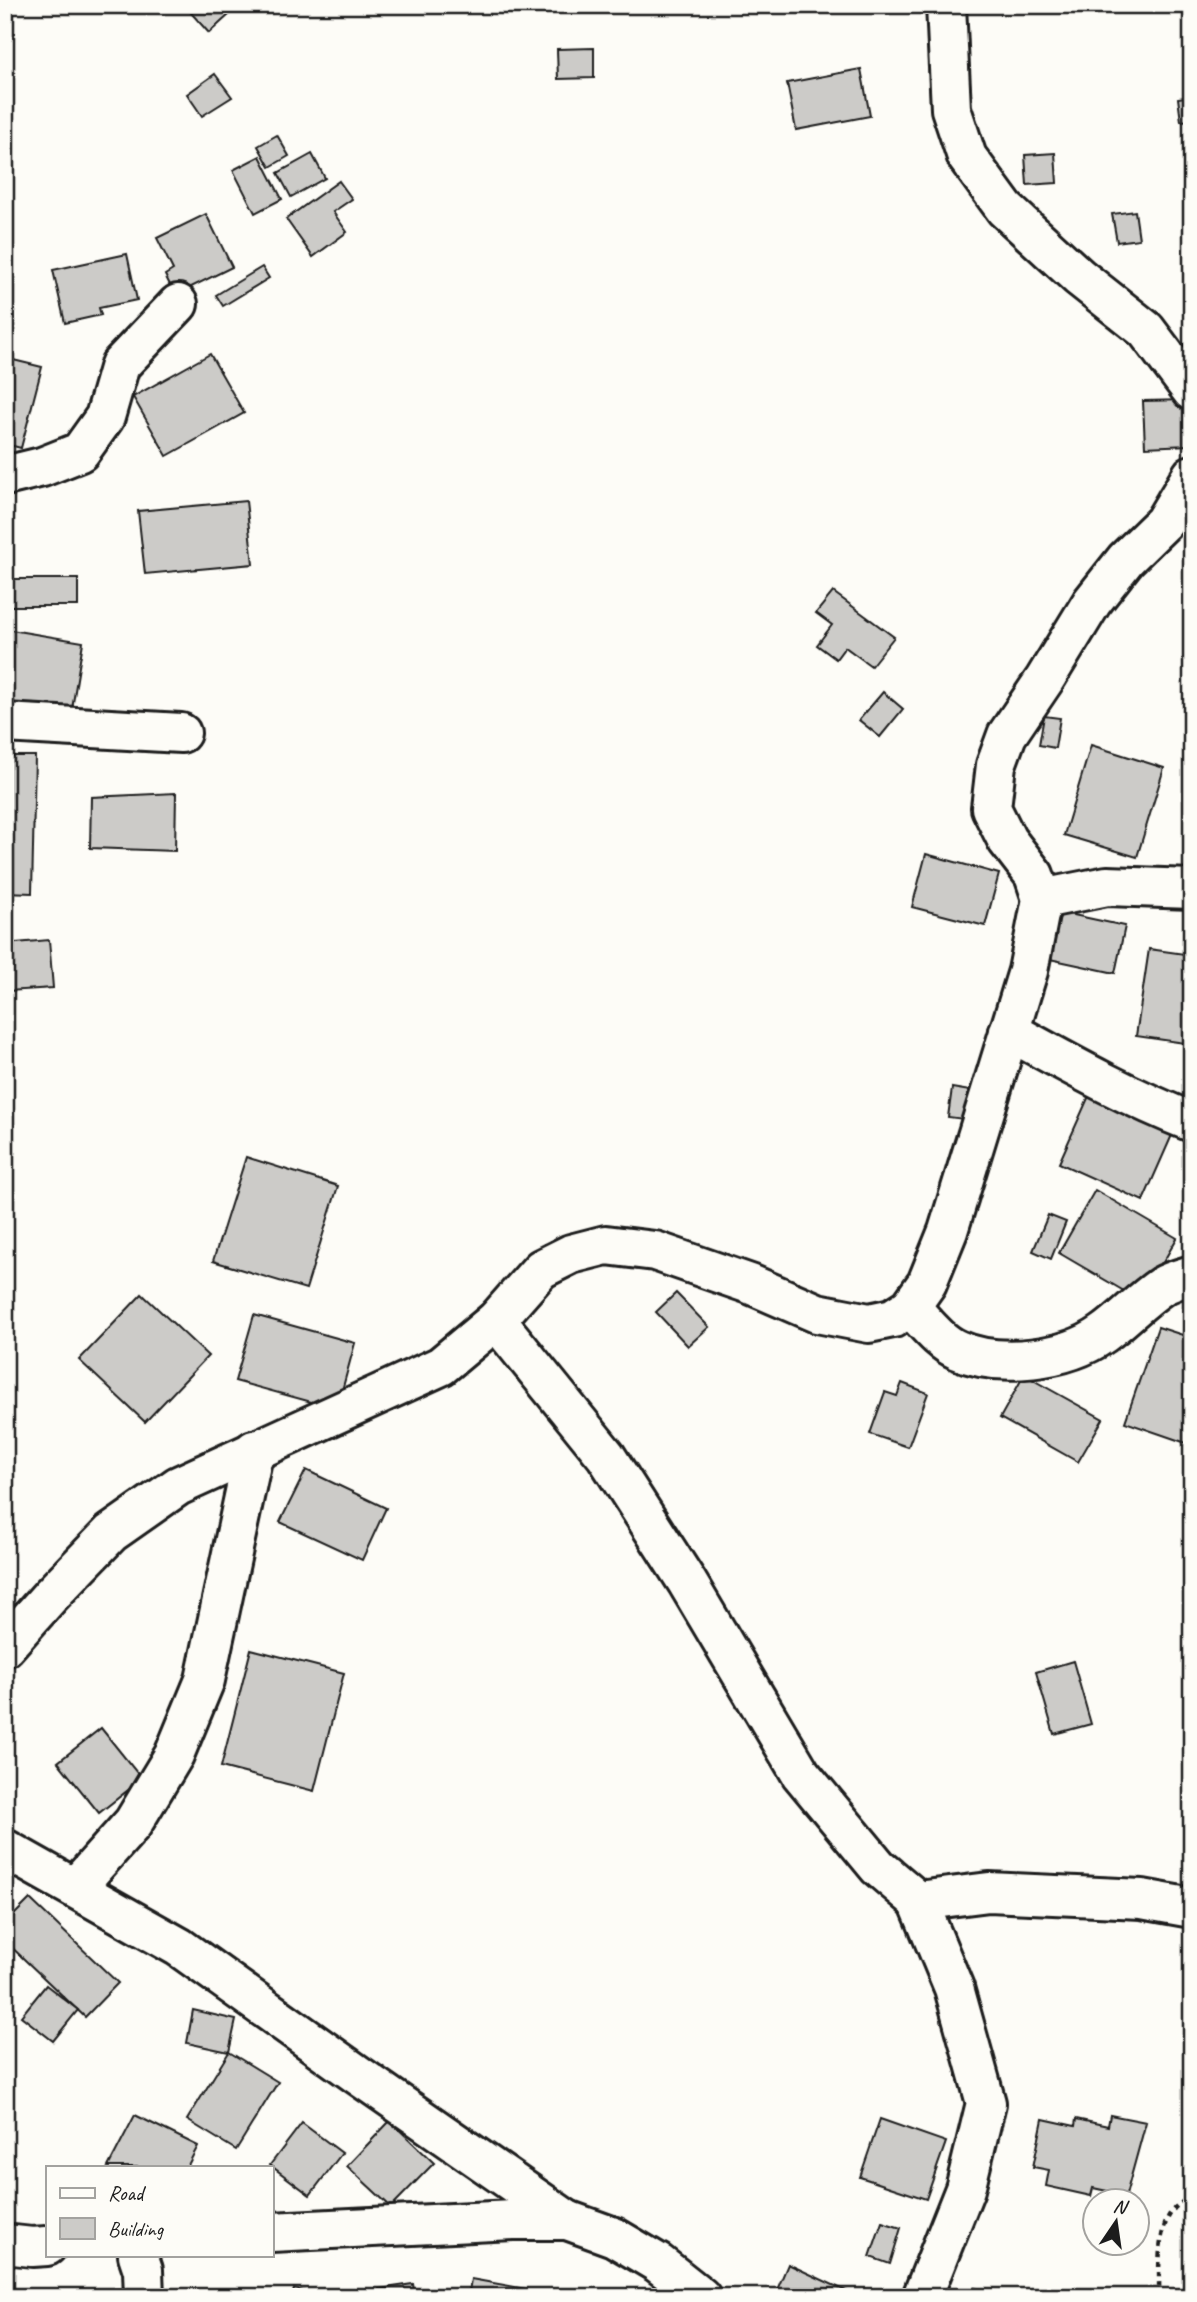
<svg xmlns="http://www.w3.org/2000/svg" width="1197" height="2302" viewBox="0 0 1197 2302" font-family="Caveat,sans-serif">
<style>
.building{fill:#cccbc8;stroke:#1c1c1c;stroke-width:2}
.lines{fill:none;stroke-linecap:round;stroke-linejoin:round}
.street-casing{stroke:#1c1c1c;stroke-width:44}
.path{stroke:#1c1c1c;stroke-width:4.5;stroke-dasharray:5 5;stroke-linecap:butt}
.street{stroke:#fdfcf7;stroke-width:38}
</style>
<rect width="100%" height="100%" fill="#fdfcf7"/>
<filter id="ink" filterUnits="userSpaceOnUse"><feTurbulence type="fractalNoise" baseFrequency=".0143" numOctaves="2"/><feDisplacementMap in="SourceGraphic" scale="14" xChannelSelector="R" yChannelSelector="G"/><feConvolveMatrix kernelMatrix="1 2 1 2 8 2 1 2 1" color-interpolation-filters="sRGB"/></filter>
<g filter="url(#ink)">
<g class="building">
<path d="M184 5H240L209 33Z"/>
<path d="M594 48V78L558 79 557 49Z"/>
<path d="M861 69 870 116 796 130 787 83Z"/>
<path d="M215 74 232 97 202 116 187 94Z"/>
<path d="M1192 96V120L1181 121 1178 98Z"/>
<path d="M277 135 289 156 270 167 258 146Z"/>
<path d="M1055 153 1057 183 1027 185 1025 155Z"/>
<path d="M312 154 325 178 291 197 278 173Z"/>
<path d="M260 156 282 199 255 213 233 170Z"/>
<path d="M339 181 352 199 333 212 347 232 313 257 286 219Z"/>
<path d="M1135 211 1139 239 1117 242 1112 214Z"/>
<path d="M206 214 232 267 175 295 165 275 173 270 157 238Z"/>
<path d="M127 254 137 300 99 308 101 315 65 323 53 270Z"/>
<path d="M262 267 269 278 223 306 216 295Z"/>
<path d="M210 354 244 413 167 456 133 397Z"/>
<path d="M5 358 42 367 21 448 5 444Z"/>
<path d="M1187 400 1189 445 1145 447 1143 401Z"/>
<path d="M246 501 253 564 145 574 138 511Z"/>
<rect x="5" y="579" width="73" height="27"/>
<path d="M833 592 894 637 871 666 845 647 836 659 817 645 832 625 816 613Z"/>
<path d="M5 629 83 642 71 715 5 705Z"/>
<path d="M883 692 903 709 880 737 859 720Z"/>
<path d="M1044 716 1060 718 1055 748 1039 745Z"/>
<path d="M1091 745 1164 768 1137 857 1064 835Z"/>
<path d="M5 756H35L32 893 5 892Z"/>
<path d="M176 793 175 851 90 848 91 797Z"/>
<path d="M926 854 999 874 985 926 912 907Z"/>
<path d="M1055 911 1125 926 1115 973 1045 958Z"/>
<path d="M49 940 53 988 8 991 5 944Z"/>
<path d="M1149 949 1192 955V1044L1136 1036Z"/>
<path d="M952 1088 976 1092 971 1120 948 1117Z"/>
<path d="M1092 1089 1176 1126 1143 1201 1059 1163Z"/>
<path d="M246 1157 338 1186 306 1289 213 1261Z"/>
<path d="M1095 1190 1177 1238 1141 1301 1059 1253Z"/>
<path d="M1048 1215 1066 1222 1051 1259 1033 1251Z"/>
<path d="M676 1293 709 1327 688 1346 656 1312Z"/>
<path d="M142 1294 208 1356 145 1422 79 1360Z"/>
<path d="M254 1315 355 1343 337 1409 235 1381Z"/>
<path d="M1158 1327 1192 1338V1445L1125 1422Z"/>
<path d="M1024 1375 1103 1419 1078 1462 1000 1418Z"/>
<path d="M902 1383 928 1393 908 1447 870 1434 885 1392 897 1396Z"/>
<path d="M306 1470 386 1508 362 1560 280 1522Z"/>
<path d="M251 1649 344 1673 314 1791 221 1767Z"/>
<path d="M1073 1661 1091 1724 1054 1734 1036 1672Z"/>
<path d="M101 1728 142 1779 99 1813 58 1762Z"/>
<path d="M30 1899 118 1983 85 2017 5 1941V1924Z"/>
<path d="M46 1985 78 2010 53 2041 21 2016Z"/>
<path d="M193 2010 236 2020 229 2052 187 2043Z"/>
<path d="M229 2052 278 2082 236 2150 187 2120Z"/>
<path d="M135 2115 198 2146 187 2167H108Z"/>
<path d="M1110 2115 1146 2122 1126 2195 1093 2188 1091 2196 1046 2186 1049 2170 1033 2167 1043 2119 1075 2126 1076 2119 1108 2126Z"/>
<path d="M880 2119 946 2142 926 2199 860 2177Z"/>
<path d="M390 2121 434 2163 391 2207 347 2166Z"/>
<path d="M302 2123 342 2153 310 2195 270 2165Z"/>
<path d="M882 2222 901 2228 890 2264 870 2257Z"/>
<path d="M788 2264 859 2297H774Z"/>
<path d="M471 2279 526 2289 525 2297H468Z"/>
<path d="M413 2284 415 2297H380L379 2289Z"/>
<path d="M975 2288 999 2297H972Z"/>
<path d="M294 2289 330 2297H292Z"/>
</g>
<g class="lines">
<defs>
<g id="street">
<path d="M946 5 951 109 967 157 1005 209 1079 277 1146 330 1192 391"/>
<path d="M5 476 42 467 80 452 105 417 120 365 178 304"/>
<path d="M5 723 181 733"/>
<path d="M1042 899 1107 886 1192 889"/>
<path d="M1009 1031C1069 1064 1128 1097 1192 1122"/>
<path d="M910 1307C925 1322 939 1342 958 1350 999 1368 1067 1360 1103 1334 1123 1320 1141 1300 1162 1286 1170 1281 1182 1278 1192 1275"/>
<path d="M496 1320 606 1456 687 1582 801 1774 878 1867 918 1901 989 1892 1142 1899 1192 1908"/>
<path d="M5 1647 51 1595 111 1533 178 1486 441 1366 496 1320 541 1269 571 1254 606 1245 655 1251 750 1284 817 1313 869 1323 893 1318 910 1307 927 1283 948 1231 1028 971 1042 899 1034 875 1007 840 991 808 996 765 1007 735 1045 679 1092 602 1126 559 1164 522 1192 475"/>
<path d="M5 1849 179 1947 358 2075 567 2220"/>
<path d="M75 1888 133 1823 174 1755 205 1680 254 1450"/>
<path d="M918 1901 954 1988 986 2103 965 2189 922 2297"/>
<path d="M271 2232 513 2220H567L614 2237 658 2263 701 2297"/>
<path d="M5 2244 32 2247 47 2246"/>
<path d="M138 2255 143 2270 144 2297"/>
</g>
</defs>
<use href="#street" class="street-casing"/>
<path class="path" d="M1159 2297C1160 2268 1153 2206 1192 2199"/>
<use href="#street" class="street"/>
</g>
</g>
<rect width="1197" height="2302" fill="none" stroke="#fdfcf7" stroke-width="28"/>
<rect x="14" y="14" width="1169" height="2274" fill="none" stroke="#1c1c1c" stroke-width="2.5" filter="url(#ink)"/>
<rect x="46" y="2166" width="228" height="91" fill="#fdfcf7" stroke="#a3a29f" stroke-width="2"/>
<rect x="60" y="2188" width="35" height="10" fill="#fdfcf7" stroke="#a3a29f" stroke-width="2"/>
<text x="108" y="2200" font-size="21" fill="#1c1c1c">Road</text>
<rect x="60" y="2218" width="35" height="21" fill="#cccbc8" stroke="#a3a29f" stroke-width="2"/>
<text x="108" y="2236" font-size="21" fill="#1c1c1c">Building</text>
<g transform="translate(1116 2222) rotate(13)"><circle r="33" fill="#fdfcf7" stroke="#a3a29f" stroke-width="2"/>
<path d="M0-5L12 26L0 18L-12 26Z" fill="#1c1c1c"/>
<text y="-10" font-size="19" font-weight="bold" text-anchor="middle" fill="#1c1c1c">N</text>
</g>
</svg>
